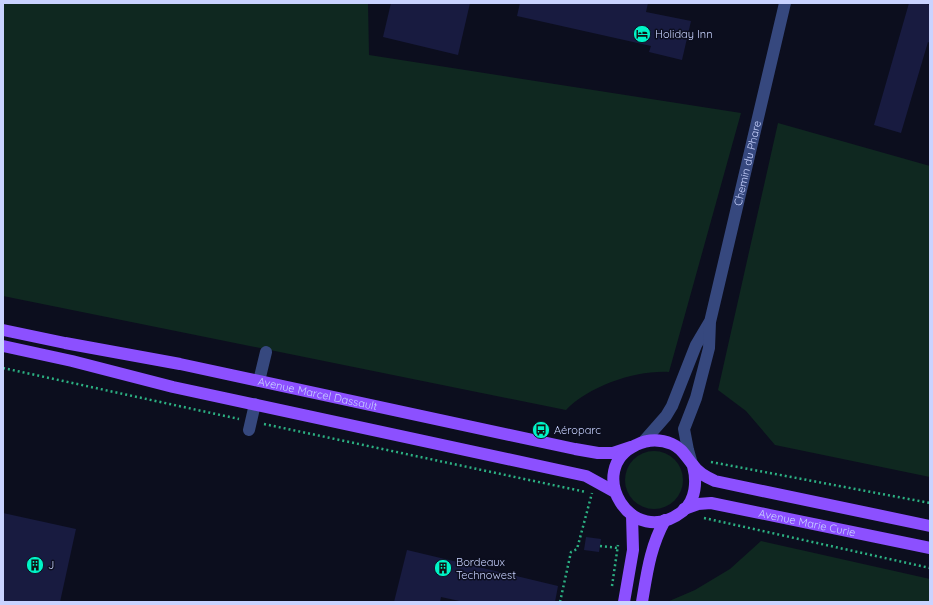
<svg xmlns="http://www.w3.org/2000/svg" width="933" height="605" viewBox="0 0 933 605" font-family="Quicksand,sans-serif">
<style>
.green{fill:#0f2820}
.building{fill:#181b40}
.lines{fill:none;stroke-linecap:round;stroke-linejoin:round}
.path{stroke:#2cb082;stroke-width:2.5;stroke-dasharray:2 3;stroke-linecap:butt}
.minor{stroke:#36487e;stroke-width:12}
.major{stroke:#8c50ff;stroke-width:12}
.labels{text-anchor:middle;stroke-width:3;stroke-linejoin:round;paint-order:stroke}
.poi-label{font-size:11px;fill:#c9d3ff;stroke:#0c0e1e;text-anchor:start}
.street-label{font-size:11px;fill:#c9d3ff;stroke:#0c0e1e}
</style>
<rect width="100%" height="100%" fill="#0c0e1e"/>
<g class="green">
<path d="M3 3H368L369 55 741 113 669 372C636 370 589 386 566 410L3 296Z"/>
<path d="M778 123 930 166V477L775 445 746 411 718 390Z"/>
<circle cx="654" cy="480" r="29"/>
<path d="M761 541 930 579V602H667L695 590 730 569Z"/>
</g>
<g class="building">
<path d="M391 3H470L458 55 383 37Z"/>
<path d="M520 3H648L646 12 691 21 682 60 649 52 651 46 517 16Z"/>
<path d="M909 3H923L930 5V43L928 42 901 133 874 125Z"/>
<path d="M3 513 76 529 60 602H3Z"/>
<path d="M586 537 601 539 599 552 584 550Z"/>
<path d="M407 550 558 586 555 602H464L441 597 440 602H394Z"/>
</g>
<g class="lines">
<g class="path">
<path d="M3 368 239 419"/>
<path d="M264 424 586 492"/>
<path d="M711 462 930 503"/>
<path d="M704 518 930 568"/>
<path d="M600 546 618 548"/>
<path d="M612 586 618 545"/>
<path d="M560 602 571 552 577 549 592 493"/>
</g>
<g class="minor">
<path d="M259 381 266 352"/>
<path d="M249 430 255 404"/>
<path d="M644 441 666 416 672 406 696 345 709 323"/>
<path id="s1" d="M692 464 688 450 684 429 696 398 709 348 710 322 785 3"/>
</g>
<g class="major">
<path id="s2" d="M3 330 65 343 180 364 575 449 598 453H613L631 447"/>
<path d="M3 346 72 361 173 387 586 476 615 492"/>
<path d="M693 466C697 481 696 500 683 511 631 552 584 469 636 445 648 439 660 439 672 444 682 448 686 457 693 465 698 473 706 477 715 481L930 526"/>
<path id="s3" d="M684 509 698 504 711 503 930 548"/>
<path d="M624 602 633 550 632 515"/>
<path d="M642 602C647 573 650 547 665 520"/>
</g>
</g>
<defs>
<symbol id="hotel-disc" viewBox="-11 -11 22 22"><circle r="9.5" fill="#00f4c7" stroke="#0c0e1e"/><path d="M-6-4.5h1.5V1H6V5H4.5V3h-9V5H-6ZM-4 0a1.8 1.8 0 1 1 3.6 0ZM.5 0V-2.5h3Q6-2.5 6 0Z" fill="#111"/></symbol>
<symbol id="bus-disc" viewBox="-11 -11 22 22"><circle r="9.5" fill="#00f4c7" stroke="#0c0e1e"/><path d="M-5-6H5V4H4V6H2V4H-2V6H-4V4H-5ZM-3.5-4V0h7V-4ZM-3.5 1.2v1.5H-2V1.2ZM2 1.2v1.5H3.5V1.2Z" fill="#111"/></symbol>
<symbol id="building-disc" viewBox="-11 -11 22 22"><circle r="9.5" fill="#00f4c7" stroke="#0c0e1e"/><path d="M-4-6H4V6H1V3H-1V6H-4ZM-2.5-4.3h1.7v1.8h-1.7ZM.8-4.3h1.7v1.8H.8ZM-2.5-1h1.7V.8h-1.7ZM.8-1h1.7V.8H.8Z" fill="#111"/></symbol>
</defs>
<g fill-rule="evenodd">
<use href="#hotel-disc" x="632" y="24" width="20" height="20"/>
<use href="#bus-disc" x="531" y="420" width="20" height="20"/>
<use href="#building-disc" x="25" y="555" width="20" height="20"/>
<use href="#building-disc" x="433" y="558" width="20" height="20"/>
</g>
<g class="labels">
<g class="poi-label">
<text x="655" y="38">Holiday Inn</text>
<text x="554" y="434">Aéroparc</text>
<text x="456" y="566">Bordeaux<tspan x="456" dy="13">Technowest</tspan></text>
<text x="48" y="569">J</text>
</g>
<g class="street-label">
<text dy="4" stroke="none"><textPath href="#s1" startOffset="310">Chemin du Phare</textPath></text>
<text dy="4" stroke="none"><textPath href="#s2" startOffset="321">Avenue Marcel Dassault</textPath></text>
<text dy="4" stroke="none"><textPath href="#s3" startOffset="126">Avenue Marie Curie</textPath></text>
</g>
</g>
<rect width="933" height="605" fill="none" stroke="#c9d3ff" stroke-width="8"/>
</svg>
